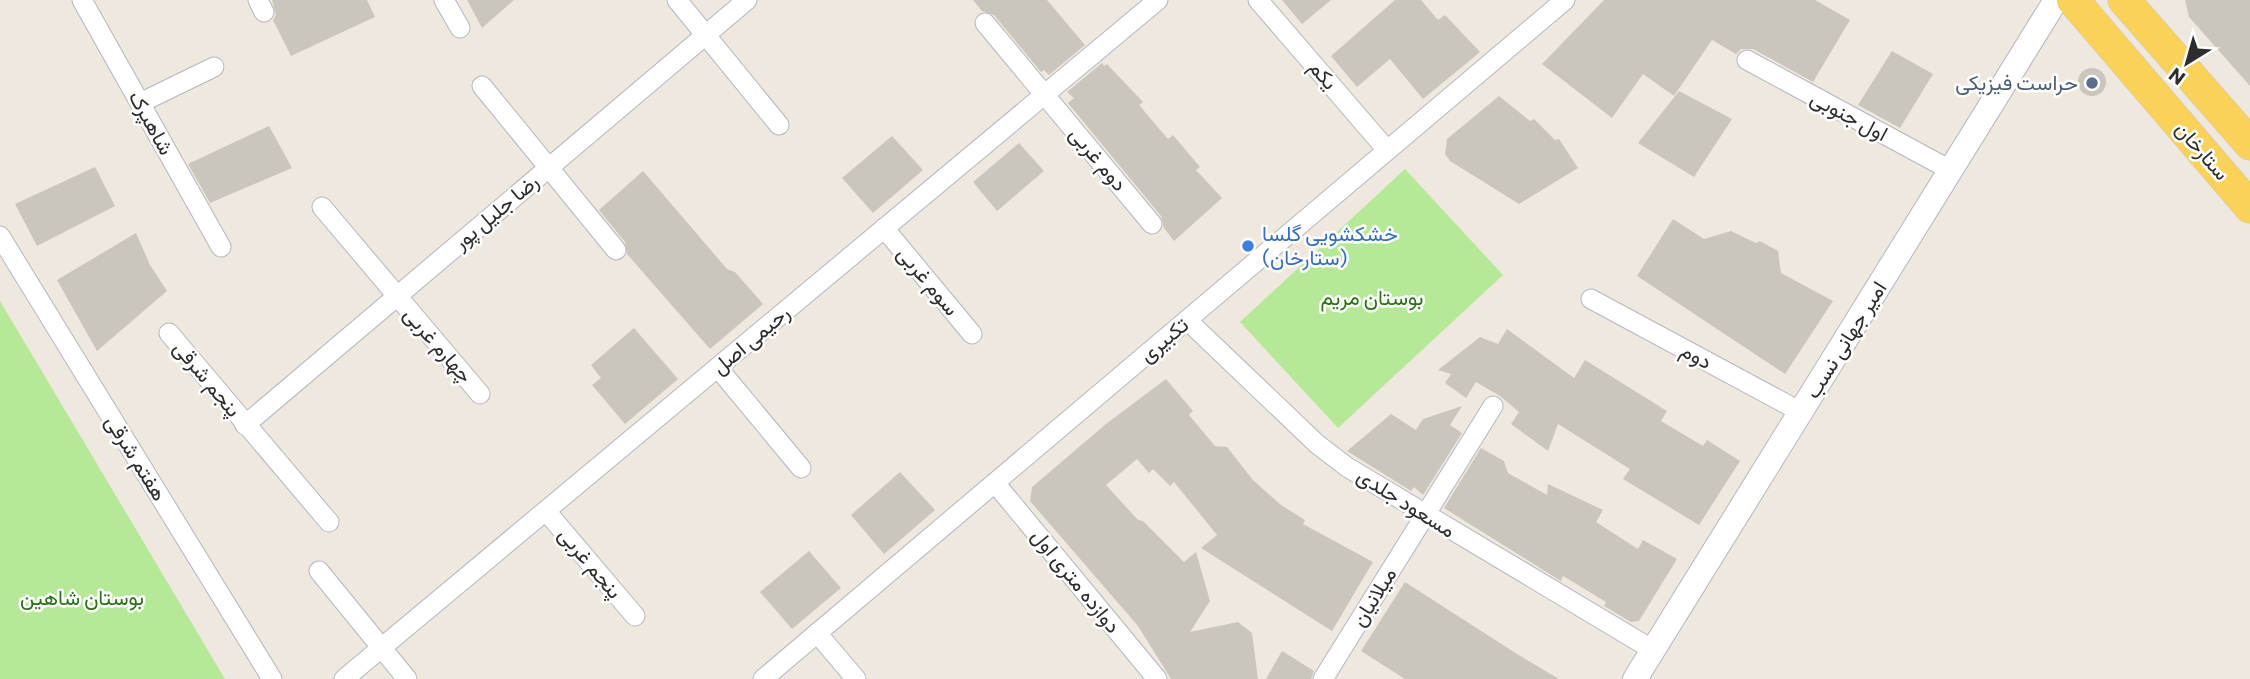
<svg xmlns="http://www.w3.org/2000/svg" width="2250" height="679" viewBox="0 0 2250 679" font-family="Commissioner,Vazirmatn,sans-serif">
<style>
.green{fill:#b5e998}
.building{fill:#cbc6bd}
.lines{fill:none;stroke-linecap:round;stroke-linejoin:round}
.minor-casing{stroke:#b3b6c1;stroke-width:21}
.tertiary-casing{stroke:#b3b6c1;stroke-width:26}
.primary-casing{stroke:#c8c8c8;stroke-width:33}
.minor{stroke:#fff;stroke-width:19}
.tertiary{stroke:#fff;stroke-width:24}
.primary{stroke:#fad259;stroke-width:32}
.service-dot{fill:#5c6f8a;stroke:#fff;stroke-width:2.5}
.shop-dot{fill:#3f7fe0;stroke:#fff;stroke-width:2.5}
.labels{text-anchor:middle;stroke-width:5;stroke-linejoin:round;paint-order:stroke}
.street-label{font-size:21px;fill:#2d2d2d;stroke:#fff}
.service-label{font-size:21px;fill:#4e5e75;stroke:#fff;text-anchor:end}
.shop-label{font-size:21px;fill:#366cbe;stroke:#fff;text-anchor:start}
.park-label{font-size:21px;fill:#2a7116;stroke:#fff}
</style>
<rect width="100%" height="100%" fill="#efe8df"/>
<g class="green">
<path d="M1405 169 1503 275 1338 428 1240 322Z"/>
<path d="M0 301 225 679H0Z"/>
</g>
<g class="building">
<path d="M272 0H367L375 17 291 56 273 20 276 15Z"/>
<path d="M467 0H514L482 28Z"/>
<path d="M973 0H1047L1085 45 1049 75 1044 70 1041 72 994 15 982 11Z"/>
<path d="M1282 0H1331L1302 24Z"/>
<path d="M1395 0H1421L1438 20 1445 15 1480 52 1423 99 1390 59 1357 87 1331 56Z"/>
<path d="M1604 0H1815L1850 20 1813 82 1753 49H1741L1736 54 1712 40 1674 96 1643 74 1612 118 1542 64Z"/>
<path d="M2185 0H2250V86L2189 17Z"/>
<path d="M1892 51 1933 74 1900 128 1858 105Z"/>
<path d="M1102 63 1104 66 1107 64 1143 102 1139 105 1168 139 1173 135 1200 167 1196 170 1222 198 1174 241 1164 228 1161 216 1068 103 1074 98 1067 92Z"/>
<circle cx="2092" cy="82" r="14"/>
<path d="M1679 91 1732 119 1694 177 1638 143Z"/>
<path d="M1499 96 1530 121 1534 119 1555 140 1559 139 1578 168 1519 204 1450 161 1445 154 1447 139Z"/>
<path d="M269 126 292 168 210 203 188 164Z"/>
<path d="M892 136 923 170 873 213 842 178Z"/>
<path d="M1019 143 1044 171 997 211 973 182Z"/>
<path d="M95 167 115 206 37 246 15 204Z"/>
<path d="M643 171 727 269 735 272 763 304 710 349 627 254 625 242 599 210Z"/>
<path d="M1673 219 1704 239 1731 231 1756 243 1760 241 1778 251 1781 273 1833 301 1785 374 1637 276Z"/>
<path d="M136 233 150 265 167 291 97 351 57 280Z"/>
<path d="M634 328 678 379 625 424 592 385 601 378 591 365Z"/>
<path d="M1507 329 1574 378 1585 360 1667 411 1661 421 1703 446 1707 440 1740 461 1699 525 1623 479 1630 469 1558 424 1548 451 1511 424 1519 412 1500 396 1476 382 1466 398 1445 383 1451 374 1438 370 1480 337 1498 344Z"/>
<path d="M1166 379 1193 411 1189 415 1215 446 1227 447 1253 480 1281 505 1305 520 1303 524 1373 562 1332 631 1201 548 1217 535 1174 482 1170 486 1153 469 1149 473 1137 459 1106 485 1138 520 1143 521 1184 562 1196 552 1210 601 1190 632 1238 622 1252 633 1258 679H1171L1138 626 1030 501 1032 487 1106 424Z"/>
<path d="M1462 406 1450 425 1462 433 1423 495 1414 487 1411 491 1347 451 1391 414 1416 430 1423 419Z"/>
<path d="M1481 448 1504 461 1508 473 1547 495 1548 484 1603 510 1596 522 1638 549 1643 540 1677 559 1639 621 1631 622 1604 606 1606 602 1563 576 1561 581 1444 508Z"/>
<path d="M900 472 935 510 884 554 851 515Z"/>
<path d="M809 551 841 588 792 629 760 592Z"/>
<path d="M1405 582 1517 654 1559 679H1405L1361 651Z"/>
<path d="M1282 651 1314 671 1311 679H1266Z"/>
</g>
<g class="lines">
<defs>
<g id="minor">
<path d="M82 0 221 247"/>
<path d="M258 0 264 12"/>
<path d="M444 0 460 28"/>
<path d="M677 0 779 125"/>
<path d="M1258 0 1387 150"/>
<path d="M985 23 1152 224"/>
<path d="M1747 60 1952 171"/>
<path d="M482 86 616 250"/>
<path d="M140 103 214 67"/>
<path d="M322 207 480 394"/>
<path d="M884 228 972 334"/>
<path d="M0 236 272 679"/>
<path d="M1591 299 1801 412"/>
<path d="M1187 320 1317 444 1347 467 1653 650"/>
<path d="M169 333 329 522"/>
<path d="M718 368 801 468"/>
<path d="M245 425 747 0"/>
<path d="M995 483 1157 679"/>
<path d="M546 511 635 616"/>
<path d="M319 571 407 679"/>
<path d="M817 633 856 679"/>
<path d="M344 679 1158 0"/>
<path d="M763 679 1565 0"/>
<path d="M1323 679 1493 406"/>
</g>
<path id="tertiary" d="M1635 679 2056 0"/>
<g id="primary">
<path d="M2073 0 2250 207"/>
<path d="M2124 0 2250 144"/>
</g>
</defs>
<use href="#minor" class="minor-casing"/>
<use href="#tertiary" class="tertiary-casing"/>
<use href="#primary" class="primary-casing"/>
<use href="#minor" class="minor"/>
<use href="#tertiary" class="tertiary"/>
<use href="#primary" class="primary"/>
</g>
<circle class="service-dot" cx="2092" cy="83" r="7"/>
<circle class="shop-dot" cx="1248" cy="246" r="7"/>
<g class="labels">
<g class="street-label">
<text transform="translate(1323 75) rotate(49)" y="7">یکم</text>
<text transform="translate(1849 116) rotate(28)" y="7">اول جنوبی</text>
<text transform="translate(151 123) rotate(61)" y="7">شاهپرک</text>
<text transform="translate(2202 151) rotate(49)" y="7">ستارخان</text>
<text transform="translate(1098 159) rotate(50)" y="7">دوم غربی</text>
<text transform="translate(496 212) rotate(-40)" y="7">رضا جلیل پور</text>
<text transform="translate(928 281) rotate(50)" y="7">سوم غربی</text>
<text transform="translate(751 340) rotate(-40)" y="7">رحیمی اصل</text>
<text transform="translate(1164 340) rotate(-40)" y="7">تکبیری</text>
<text transform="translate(1846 340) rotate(-58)" y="7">امیر جهانی نسب</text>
<text transform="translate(438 345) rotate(49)" y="7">چهارم غربی</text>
<text transform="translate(1696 356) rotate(28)" y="7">دوم</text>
<text transform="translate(207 379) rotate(50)" y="7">پنجم شرقی</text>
<text transform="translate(136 458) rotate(58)" y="7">هفتم شرقی</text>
<text transform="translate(1406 503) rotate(32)" y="7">مسعود جلدی</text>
<text transform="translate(590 563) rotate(50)" y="7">پنجم غربی</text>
<text transform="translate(1076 581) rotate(51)" y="7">دوازده متری اول</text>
<text transform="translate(1374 597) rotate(-58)" y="7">میلانیان</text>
</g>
<g class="service-label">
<text x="2078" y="90">حراست فیزیکی</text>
</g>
<g class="shop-label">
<text x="1262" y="241">خشکشویی گلسا<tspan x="1262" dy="24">(ستارخان)</tspan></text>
</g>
<g class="park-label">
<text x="1372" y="305">بوستان مریم</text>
<text x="82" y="605">بوستان شاهین</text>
</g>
</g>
<g transform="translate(2187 63) rotate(217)" stroke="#ffffff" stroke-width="5" paint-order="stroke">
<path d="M0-5L12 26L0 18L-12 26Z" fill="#2d2d2d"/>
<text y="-10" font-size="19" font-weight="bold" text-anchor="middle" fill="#2d2d2d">N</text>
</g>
</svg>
